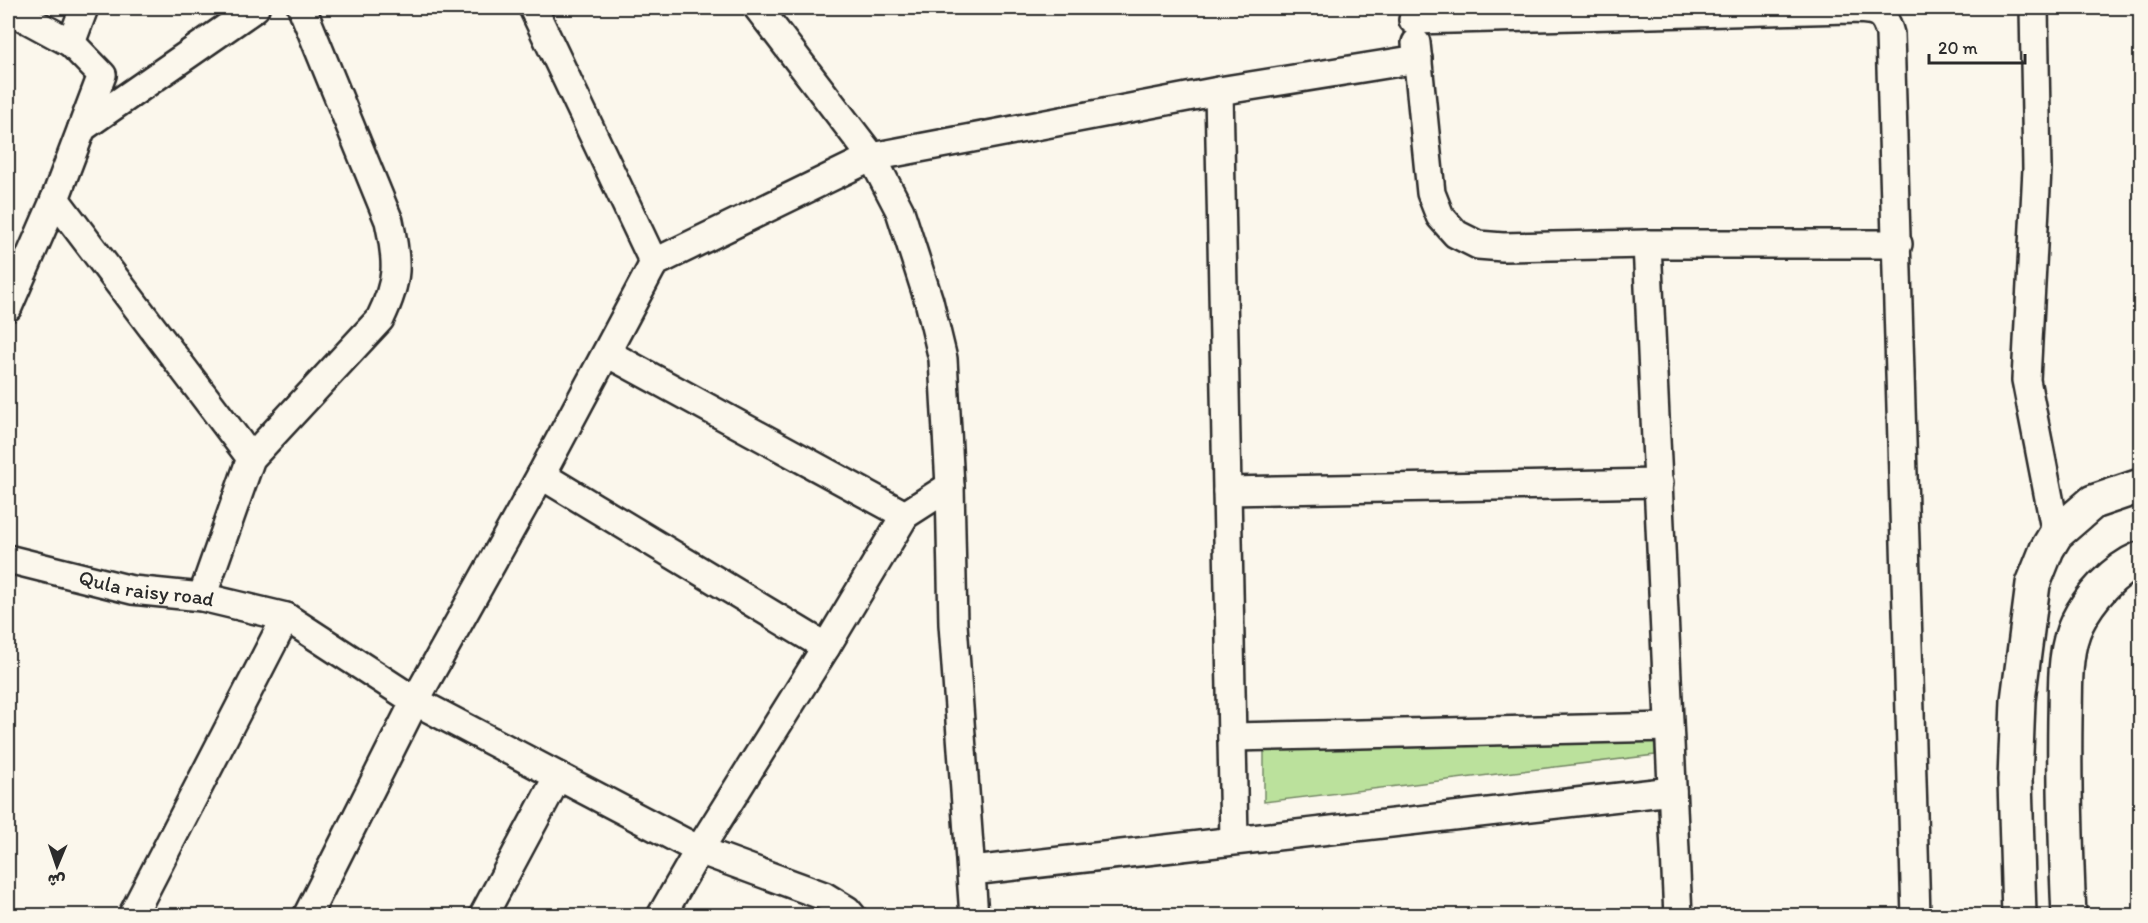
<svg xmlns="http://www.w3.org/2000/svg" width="2148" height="923" viewBox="0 0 2148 923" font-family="Itim,'Playpen Sans Arabic',sans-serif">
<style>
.green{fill:#bbe19c;stroke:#738664;stroke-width:1.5}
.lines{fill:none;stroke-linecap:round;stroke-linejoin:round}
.minor-casing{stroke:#2b2b2b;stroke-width:32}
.secondary-casing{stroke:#2b2b2b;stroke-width:38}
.minor{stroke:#fbf7ec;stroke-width:27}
.secondary{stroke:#fbf7ec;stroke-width:33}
.labels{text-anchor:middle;stroke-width:6;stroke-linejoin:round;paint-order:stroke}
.street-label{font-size:21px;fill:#2b2b2b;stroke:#fbf7ec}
</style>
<rect width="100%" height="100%" fill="#fbf7ec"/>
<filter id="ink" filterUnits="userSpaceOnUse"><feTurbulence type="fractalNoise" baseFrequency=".0167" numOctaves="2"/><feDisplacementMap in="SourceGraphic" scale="12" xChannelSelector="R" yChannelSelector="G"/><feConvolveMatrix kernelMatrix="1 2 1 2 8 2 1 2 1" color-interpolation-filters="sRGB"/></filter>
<g filter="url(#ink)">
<path class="green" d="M1654 734 1655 755 1264 802V743Z"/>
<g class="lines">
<defs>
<g id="minor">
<path d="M758 8 872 157 900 211 929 301 943 359 950 486 953 624 974 916"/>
<path d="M2034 8 2037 169 2026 380 2056 534"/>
<path d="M8 9 71 43 102 75 55 199 8 307"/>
<path d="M1413 20 1849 9C1872 9 1884 9 1890 34L1916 916"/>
<path d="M71 43 84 8"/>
<path d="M1416 43 1431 193 1440 216 1456 234 1478 245 1503 247 1647 244H1898"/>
<path d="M1219 91 1234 840"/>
<path d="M82 128 255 8"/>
<path d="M55 199 251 458"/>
<path d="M1647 244 1678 916"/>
<path d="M654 263 872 157 1219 91 1418 59"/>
<path d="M607 353 905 515"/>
<path d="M541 475 826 647"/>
<path d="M1227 491 1659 483"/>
<path id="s1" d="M8 559 132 590 202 597 286 617 415 701 699 850 824 896 847 910 852 916"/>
<path d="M202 597 251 458 380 319C399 280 398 263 389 221L302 8"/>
<path d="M1232 737 1669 727"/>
<path d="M972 871 1672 791"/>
<path d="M132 916 286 617"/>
<path d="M307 916 415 701 541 475 654 263 533 8"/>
<path d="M483 916 558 776"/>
<path d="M661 916 699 850 826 647 905 515 950 486"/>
</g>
<g id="secondary">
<path d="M2019 916 2015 780 2018 700 2033 584 2047 549 2056 534 2093 502 2140 486"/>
<path d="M2069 916C2066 850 2064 784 2065 718 2066 688 2063 651 2077 623 2089 598 2114 570 2140 559"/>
</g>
</defs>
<use href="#minor" class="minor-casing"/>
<use href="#secondary" class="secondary-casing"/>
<use href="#minor" class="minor"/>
<use href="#secondary" class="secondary"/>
</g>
</g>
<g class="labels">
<g class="street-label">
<text dy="7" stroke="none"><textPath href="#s1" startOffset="142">Qula raisy road</textPath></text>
</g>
</g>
<rect width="2148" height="923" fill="none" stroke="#fbf7ec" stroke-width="30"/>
<rect x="15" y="15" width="2118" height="893" fill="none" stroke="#2b2b2b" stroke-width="2" filter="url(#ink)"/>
<g transform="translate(57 866) rotate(182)" stroke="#fbf7ec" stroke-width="4.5" paint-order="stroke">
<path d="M0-4.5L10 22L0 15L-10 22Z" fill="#2b2b2b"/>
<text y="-9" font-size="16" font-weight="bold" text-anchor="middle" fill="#2b2b2b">ش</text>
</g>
<path d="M1929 54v9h96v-9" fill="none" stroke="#2b2b2b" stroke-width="3"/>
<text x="1938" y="54" font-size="18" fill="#2b2b2b" stroke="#fbf7ec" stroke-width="4.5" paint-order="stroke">20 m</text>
</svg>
